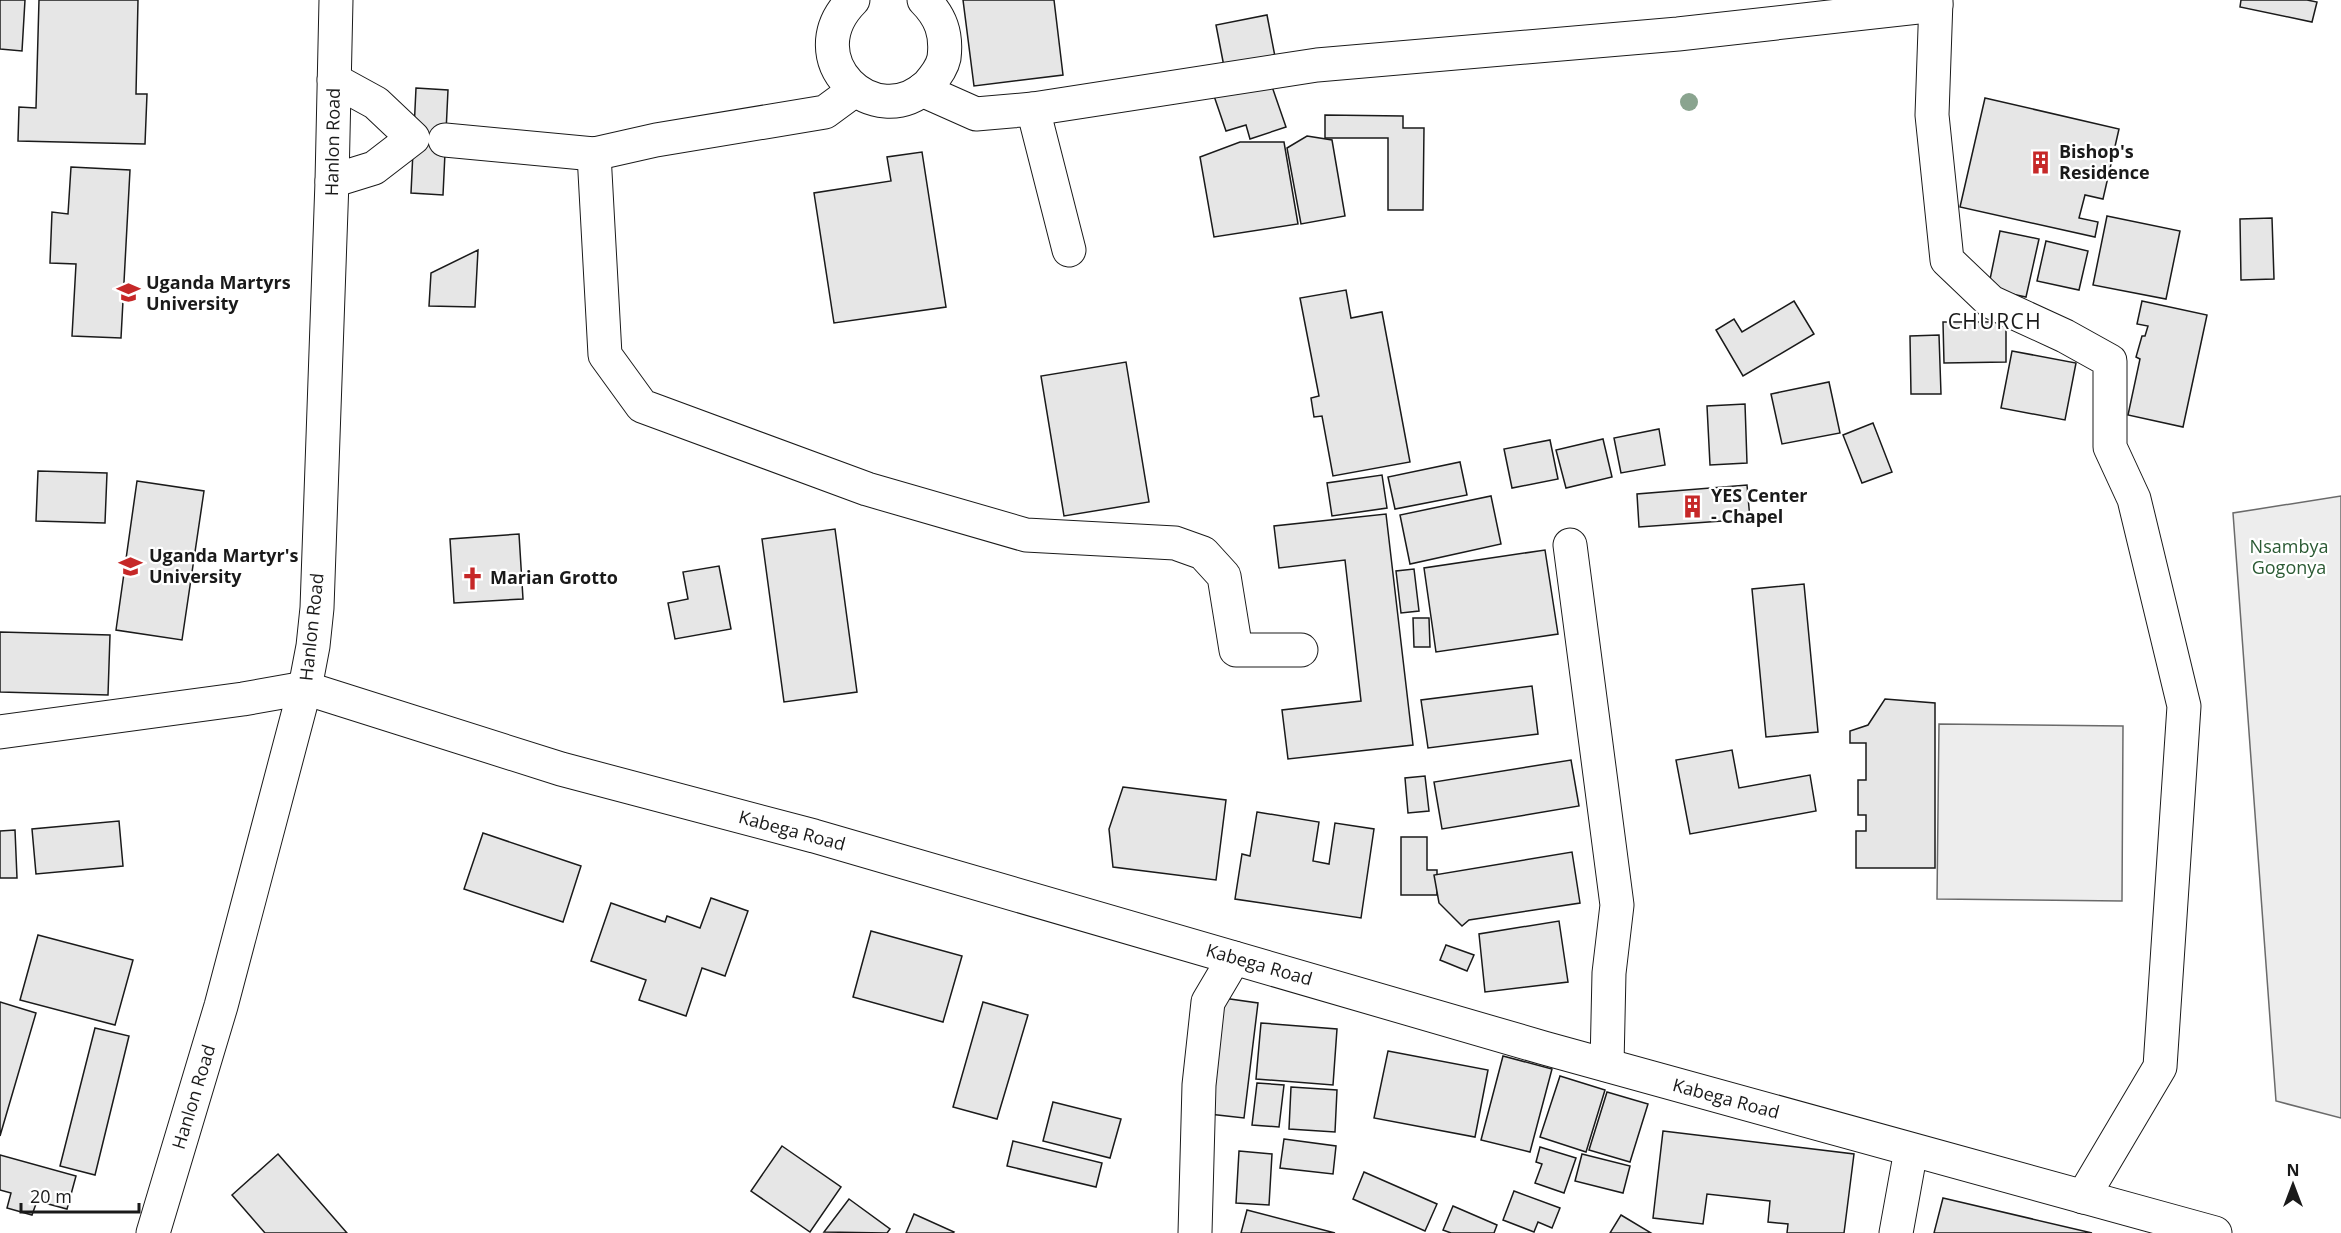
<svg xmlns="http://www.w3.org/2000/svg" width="2341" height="1233" viewBox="0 0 2341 1233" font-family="'Open Sans',sans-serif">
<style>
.built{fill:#ededed;stroke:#6a6a6a;stroke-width:1.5}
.building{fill:#e6e6e6;stroke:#1a1a1a;stroke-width:1.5}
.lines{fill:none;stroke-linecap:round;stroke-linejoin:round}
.minor-casing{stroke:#1a1a1a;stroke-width:35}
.major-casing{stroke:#1a1a1a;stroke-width:35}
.minor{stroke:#fff;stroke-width:33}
.major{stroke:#fff;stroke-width:33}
.tree{fill:#8aa48f}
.labels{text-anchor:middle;stroke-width:4.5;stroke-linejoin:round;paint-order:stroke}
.street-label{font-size:18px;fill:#1a1a1a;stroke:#fff}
.poi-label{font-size:18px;font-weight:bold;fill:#1a1a1a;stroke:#fff;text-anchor:start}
.park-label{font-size:18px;fill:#2b5a34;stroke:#fff}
.quarter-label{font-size:21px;letter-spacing:1.5px;fill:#1a1a1a;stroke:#fff}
</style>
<rect width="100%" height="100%" fill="#fff"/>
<g class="built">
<path d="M2341 496V1118L2276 1101 2233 513Z"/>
<path d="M1939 724 2123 726 2122 901 1937 899Z"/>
</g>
<g class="building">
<path d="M0 0H25L22 51 0 49Z"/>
<path d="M39 0H138L136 94H147L145 144 18 141 19 107 36 108Z"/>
<path d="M963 0H1054L1063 75 974 86Z"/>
<path d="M2241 0H2307L2317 2 2312 22 2240 7Z"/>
<path d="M1267 15 1277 67 1226 77 1216 25Z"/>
<path d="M1268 75 1286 127 1250 139 1246 125 1226 131 1213 93Z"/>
<path d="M416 88 448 90 443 195 411 193Z"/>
<path d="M1985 98 2119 129 2103 199 2085 195 2079 218 2098 222 2095 237 1960 207Z"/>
<path d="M1325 115 1403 116V128H1424L1423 210H1388V138H1325Z"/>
<path d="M1307 136 1332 140 1345 216 1301 224 1287 148Z"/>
<path d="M1240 142H1284L1298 224 1214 237 1200 157Z"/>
<path d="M922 152 946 307 834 323 814 193 891 181 887 157Z"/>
<path d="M71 167 130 170 121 338 72 336 76 264 50 263 52 212 68 214Z"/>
<path d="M2107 216 2180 231 2166 299 2093 285Z"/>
<path d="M2272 218 2274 279 2241 280 2240 219Z"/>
<path d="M2000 231 2039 239 2026 297 1988 289Z"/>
<path d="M2046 241 2088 251 2079 290 2037 281Z"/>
<path d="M478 250 475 307 429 306 431 273Z"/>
<path d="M1346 290 1351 318 1382 312 1410 462 1333 476 1322 416 1314 417 1311 398 1319 396 1300 298Z"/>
<path d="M1794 301 1814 334 1743 376 1716 330 1734 319 1742 332Z"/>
<path d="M2142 301 2207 315 2183 427 2128 415 2140 359 2136 357 2142 336H2145L2148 326 2137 324Z"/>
<path d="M1943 322H2006V362L1944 363Z"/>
<path d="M1939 335 1941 394H1911L1910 336Z"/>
<path d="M2012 351 2076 363 2065 420 2001 408Z"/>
<path d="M1126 362 1149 502 1064 516 1041 376Z"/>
<path d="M1829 382 1840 433 1782 444 1771 394Z"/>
<path d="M1745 404 1747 463 1710 465 1707 406Z"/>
<path d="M1873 423 1892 472 1862 483 1843 435Z"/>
<path d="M1659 429 1665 465 1621 473 1614 438Z"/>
<path d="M1603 439 1612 477 1566 488 1556 450Z"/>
<path d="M1550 440 1558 479 1512 488 1504 449Z"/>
<path d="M1460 462 1467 495 1395 509 1388 477Z"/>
<path d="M38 471 107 473 105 523 36 521Z"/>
<path d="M1382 475 1387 508 1332 516 1327 483Z"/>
<path d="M137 481 204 491 182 640 116 630Z"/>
<path d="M1747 485 1750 519 1639 527 1637 494Z"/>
<path d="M1491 496 1501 544 1410 564 1400 515Z"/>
<path d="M1386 514 1413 745 1288 759 1282 710 1361 701 1345 560 1279 568 1274 526Z"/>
<path d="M835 529 857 692 784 702 762 539Z"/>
<path d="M519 534 523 599 454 603 450 539Z"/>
<path d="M1545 550 1558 634 1436 652 1424 568Z"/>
<path d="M719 566 731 629 675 639 668 603 688 599 683 572Z"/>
<path d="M1414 569 1419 611 1401 613 1396 571Z"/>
<path d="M1804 584 1818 732 1766 737 1752 589Z"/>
<path d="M1413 618H1429L1430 647H1414Z"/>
<path d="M0 632 110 635 108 695 0 692Z"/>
<path d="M1532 686 1538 734 1428 748 1421 700Z"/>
<path d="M1885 699 1935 703V868H1856V831H1866V815H1858V780H1866V743H1850V731L1868 725Z"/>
<path d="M1732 750 1739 788 1810 775 1816 811 1690 834 1676 760Z"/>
<path d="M1571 760 1579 806 1442 829 1434 782Z"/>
<path d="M1425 776 1429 811 1408 813 1405 778Z"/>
<path d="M1123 787 1226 800 1216 880 1113 867 1109 829Z"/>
<path d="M1257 812 1319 822 1313 861 1329 864 1335 823 1374 829 1361 918 1235 899 1242 854 1250 856Z"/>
<path d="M119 821 123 866 36 874 32 829Z"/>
<path d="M15 830 17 878H0V831Z"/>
<path d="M483 833 581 866 563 922 464 889Z"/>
<path d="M1401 837H1427V870H1437V895H1401Z"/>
<path d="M1572 852 1580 903 1469 920 1462 926 1439 903 1434 875Z"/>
<path d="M711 898 748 911 725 976 702 968 686 1016 639 1000 646 980 591 961 611 903 665 922 667 916 700 928Z"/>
<path d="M1559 921 1568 982 1485 992 1479 934Z"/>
<path d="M871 931 962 956 943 1022 853 997Z"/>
<path d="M38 935 133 960 115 1025 20 1000Z"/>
<path d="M1446 945 1474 955 1467 971 1440 960Z"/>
<path d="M1223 998 1258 1003 1244 1118 1209 1114Z"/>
<path d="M0 1002 36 1013 0 1136Z"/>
<path d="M983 1002 1028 1015 997 1119 953 1107Z"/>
<path d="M1261 1023 1337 1029 1333 1085 1256 1079Z"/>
<path d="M95 1028 129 1036 95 1175 60 1166Z"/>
<path d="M1388 1051 1488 1070 1475 1137 1374 1118Z"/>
<path d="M1503 1056 1552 1069 1530 1152 1481 1140Z"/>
<path d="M1560 1076 1605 1090 1586 1152 1540 1137Z"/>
<path d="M1257 1083 1284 1085 1279 1127 1252 1125Z"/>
<path d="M1291 1087 1337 1090 1335 1132 1289 1129Z"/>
<path d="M1607 1092 1648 1104 1630 1162 1589 1150Z"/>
<path d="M1053 1102 1121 1119 1110 1158 1043 1141Z"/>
<path d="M1663 1131 1854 1154 1844 1233H1787L1788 1224 1768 1222 1770 1201 1707 1194 1703 1224 1653 1218Z"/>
<path d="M1284 1139 1336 1146 1333 1174 1280 1168Z"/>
<path d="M1013 1141 1102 1163 1096 1187 1007 1166Z"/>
<path d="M782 1146 841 1187 810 1232 751 1191Z"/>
<path d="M1540 1147 1576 1158 1564 1193 1535 1183 1542 1164 1536 1162Z"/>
<path d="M1239 1151 1272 1154 1269 1205 1236 1203Z"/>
<path d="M278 1154 347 1233H265L232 1195Z"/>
<path d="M1582 1154 1630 1166 1623 1193 1575 1181Z"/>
<path d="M0 1155 76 1176 67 1209 37 1201 32 1215 7 1208 11 1193 0 1190Z"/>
<path d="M1364 1172 1437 1204 1425 1231 1353 1199Z"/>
<path d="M1514 1191 1560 1208 1552 1228 1538 1222 1534 1232 1503 1220Z"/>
<path d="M1943 1198 2092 1233H1934Z"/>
<path d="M849 1199 890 1229 887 1233 824 1232Z"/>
<path d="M1453 1206 1497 1225 1494 1233H1451L1443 1230Z"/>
<path d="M1247 1210 1335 1233H1241Z"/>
<path d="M914 1214 954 1232 953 1233H906Z"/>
<path d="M1621 1215 1651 1233H1610Z"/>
</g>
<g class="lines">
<defs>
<g id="minor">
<path d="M853 0C794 59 875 135 928 85 935 77 942 68 944 58 947 34 941 17 924 0"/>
<path d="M1936 0 1932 115 1947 260 1991 302 2065 336 2110 361V447L2134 499 2184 706 2160 1067 2083 1197"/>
<path d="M922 90 976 114 1033 109 1069 250"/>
<path d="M1033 109 1317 65 1678 34 1936 5"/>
<path d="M445 140 594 154 656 140 825 112 855 90"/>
<path d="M594 154 605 355 642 406 867 489 1026 535 1175 543 1203 553 1224 576 1236 650H1301"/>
<path d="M332 181 374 168 413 138 376 103 334 80"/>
<path d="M1570 545 1617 905 1609 973 1607 1065"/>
<path d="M0 732 243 699 305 688 561 769 814 836 1544 1048 2215 1233"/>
<path d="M1195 1233 1199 1085 1208 1002 1234 958"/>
<path d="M1896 1233 1911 1150"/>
</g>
<path id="major" d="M153 1233 221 1006 305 688 313 646 317 608 332 181 336 0"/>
</defs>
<use href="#minor" class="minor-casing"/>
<use href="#major" class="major-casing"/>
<use href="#minor" class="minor"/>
<use href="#major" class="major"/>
</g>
<circle class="tree" cx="1689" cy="102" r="9"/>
<defs>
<symbol id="building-bare" viewBox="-9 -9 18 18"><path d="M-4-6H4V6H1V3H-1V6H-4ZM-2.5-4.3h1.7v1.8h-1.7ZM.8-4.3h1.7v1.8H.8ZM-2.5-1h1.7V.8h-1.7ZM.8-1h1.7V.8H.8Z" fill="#c62828" stroke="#fff" stroke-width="2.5" paint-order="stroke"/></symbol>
<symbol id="university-bare" viewBox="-9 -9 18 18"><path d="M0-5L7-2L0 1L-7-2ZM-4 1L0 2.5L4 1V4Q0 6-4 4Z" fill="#c62828" stroke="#fff" stroke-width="2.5" paint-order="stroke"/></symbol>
<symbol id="church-bare" viewBox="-9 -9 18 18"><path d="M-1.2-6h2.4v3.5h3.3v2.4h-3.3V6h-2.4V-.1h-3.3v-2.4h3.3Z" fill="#c62828" stroke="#fff" stroke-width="2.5" paint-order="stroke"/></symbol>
</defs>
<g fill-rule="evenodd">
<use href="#building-bare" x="2024" y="146" width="33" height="33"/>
<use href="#university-bare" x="112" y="276" width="33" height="33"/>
<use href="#building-bare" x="1676" y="490" width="33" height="33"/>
<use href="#university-bare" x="114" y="550" width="33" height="33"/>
<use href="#church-bare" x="456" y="562" width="33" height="33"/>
</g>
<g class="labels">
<g class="street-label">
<text transform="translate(333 142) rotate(-89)" y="6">Hanlon Road</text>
<text transform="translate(312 627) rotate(-84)" y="6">Hanlon Road</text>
<text transform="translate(792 831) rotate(15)" y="6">Kabega Road</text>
<text transform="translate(1259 965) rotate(16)" y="6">Kabega Road</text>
<text transform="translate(194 1097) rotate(-73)" y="6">Hanlon Road</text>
<text transform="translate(1726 1099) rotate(15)" y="6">Kabega Road</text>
</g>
<g class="poi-label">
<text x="2059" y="158">Bishop's<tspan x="2059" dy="21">Residence</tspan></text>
<text x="146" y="289">Uganda Martyrs<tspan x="146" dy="21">University</tspan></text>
<text x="1711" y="502">YES Center<tspan x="1711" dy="21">- Chapel</tspan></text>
<text x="149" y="562">Uganda Martyr's<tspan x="149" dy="21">University</tspan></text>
<text x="490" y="584">Marian Grotto</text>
</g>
<g class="park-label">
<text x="2289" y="553">Nsambya<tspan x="2289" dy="21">Gogonya</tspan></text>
</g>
<g class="quarter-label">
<text x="1995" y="329">CHURCH</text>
</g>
</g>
<g transform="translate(2293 1185)" stroke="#ffffff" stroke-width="4.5" paint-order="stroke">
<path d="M0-4.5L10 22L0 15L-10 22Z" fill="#1a1a1a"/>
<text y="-9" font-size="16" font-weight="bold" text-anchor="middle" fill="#1a1a1a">N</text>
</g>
<path d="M21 1203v9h118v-9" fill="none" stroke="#1a1a1a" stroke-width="3"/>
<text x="30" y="1203" font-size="18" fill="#1a1a1a" stroke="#ffffff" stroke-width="4.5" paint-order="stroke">20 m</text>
</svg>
